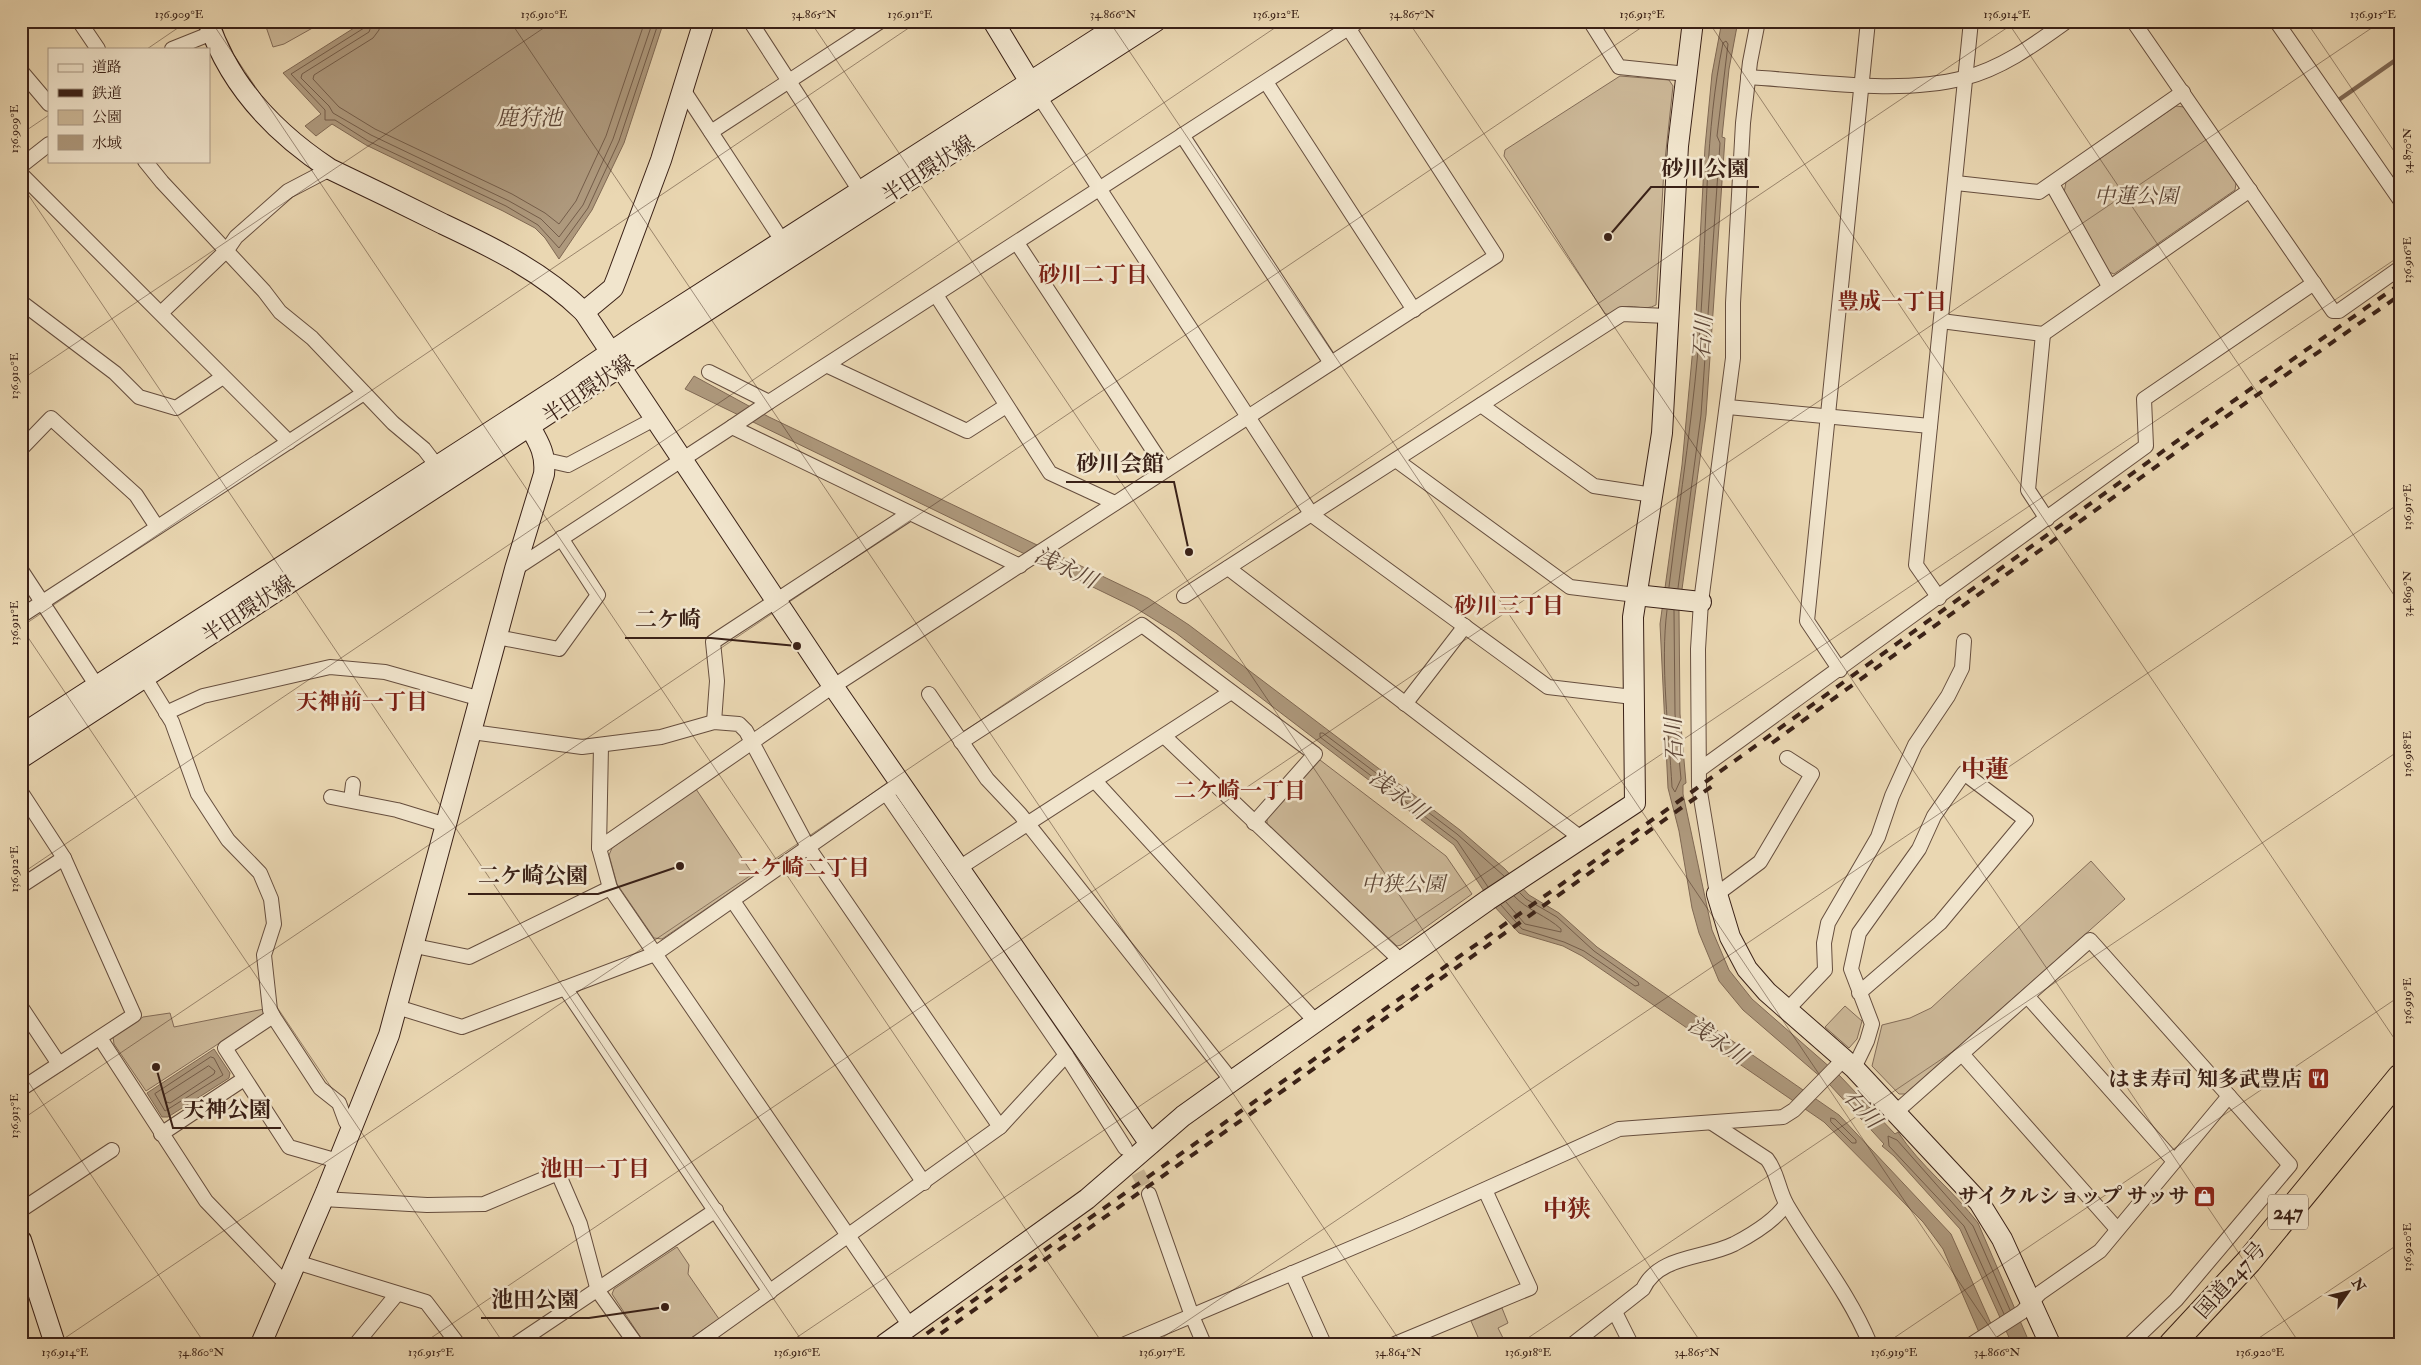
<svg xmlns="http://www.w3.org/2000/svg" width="2421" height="1365" viewBox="0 0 2421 1365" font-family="'IM FELL Double Pica','Noto Serif JP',serif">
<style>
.green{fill:#ccb898;stroke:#836c58}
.water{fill:#ae997d;stroke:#806954}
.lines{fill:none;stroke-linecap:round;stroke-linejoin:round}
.shore{stroke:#745d4a;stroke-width:1}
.stream{stroke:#806954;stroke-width:4.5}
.street-tunnel{stroke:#c7b393;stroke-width:14;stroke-dasharray:14 7;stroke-linecap:butt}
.street-casing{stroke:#664e3e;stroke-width:16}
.secondary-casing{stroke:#3a2117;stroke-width:22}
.highway-casing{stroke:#3a2117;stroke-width:27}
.street{stroke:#f1e5cd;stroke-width:14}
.secondary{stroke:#f1e5cd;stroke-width:20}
.highway{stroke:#ead7b2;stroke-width:25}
.rail{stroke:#3a2117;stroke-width:4;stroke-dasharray:9 9;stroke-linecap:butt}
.ticks{fill:none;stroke:#3a2117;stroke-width:1;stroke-opacity:0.45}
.labels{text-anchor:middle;stroke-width:5;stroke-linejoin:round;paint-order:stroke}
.shield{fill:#f1e5cd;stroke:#715c4e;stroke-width:1}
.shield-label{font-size:20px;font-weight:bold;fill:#3a2117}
.street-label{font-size:21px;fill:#3a2117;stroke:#f1e5cd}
.park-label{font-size:21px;font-style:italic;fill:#5e4737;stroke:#f1e5cd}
.poi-label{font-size:21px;font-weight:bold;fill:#3a2117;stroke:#f1e5cd;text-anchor:end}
.water-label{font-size:22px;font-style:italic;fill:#5d4536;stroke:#f1e5cd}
.neighbourhood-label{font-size:22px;font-weight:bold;fill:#7a1f14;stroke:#f1e5cd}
.quarter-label{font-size:24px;font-weight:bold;fill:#7a1f14;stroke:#f1e5cd}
.leader{fill:none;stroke:#3a2117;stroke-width:2}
.callout-dot{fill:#3a2117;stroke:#f1e5cd;stroke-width:2}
.callout-label{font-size:22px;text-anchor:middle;font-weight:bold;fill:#3a2117;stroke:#f1e5cd;stroke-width:5;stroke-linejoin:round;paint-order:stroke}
.neatline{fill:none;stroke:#3a2117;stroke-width:2}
.ticks-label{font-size:12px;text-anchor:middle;fill:#3a2117}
</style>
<rect width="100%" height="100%" fill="#ead7b2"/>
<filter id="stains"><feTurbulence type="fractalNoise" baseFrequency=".004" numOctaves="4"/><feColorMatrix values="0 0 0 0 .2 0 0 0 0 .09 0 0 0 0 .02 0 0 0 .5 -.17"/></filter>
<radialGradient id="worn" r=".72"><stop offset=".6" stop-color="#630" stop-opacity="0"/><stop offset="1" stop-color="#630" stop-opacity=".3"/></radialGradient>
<g class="green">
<path d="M264 21H325L284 44 273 47Z"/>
<path d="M1620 76 1669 80 1673 86 1664 169 1656 305C1644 312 1632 303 1620 308 1614 310 1612 315 1605 314L1504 156 1505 150Z"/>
<path d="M2176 106 2184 107 2236 183 2235 190 2114 274 2109 272 2064 193 2066 182Z"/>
<path d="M1320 760 1446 856 1472 894 1401 945 1397 946 1267 825V818Z"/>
<path d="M696 789 754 876 662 939 654 938 617 884 609 855 612 848Z"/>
<path d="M2091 861 2125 899 1905 1094H1899L1872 1066 1882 1025 1910 1018 1931 1008Z"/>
<path d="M1845 1006 1862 1021 1857 1039 1849 1048 1825 1027Z"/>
<path d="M264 1009V1014L146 1091 114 1044 113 1037 143 1017 170 1013 174 1027Z"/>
<path d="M677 1247 689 1265 688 1274 719 1319 682 1344H645L612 1294 614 1289Z"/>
<path d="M1502 1308 1508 1323 1498 1328 1505 1342 1481 1344 1471 1321Z"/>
</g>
<g class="water">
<path d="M365 21H664L624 143 592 210 559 259 545 238 535 228 503 211 366 145 332 124 316 136 305 126 321 114 283 73Z"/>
<path d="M1722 21H1738L1729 69 1722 137 1725 138 1706 415 1679 611 1680 714 1686 783 1683 785V794L1712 930 1729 970 1752 999 1840 1076 1895 1134 1898 1132C1920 1166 1954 1191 1978 1223L2030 1344H2012L1960 1229 1894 1156 1882 1146 1884 1144 1830 1085 1743 1010 1719 981 1699 933 1692 908 1679 831 1668 788 1660 624 1682 465 1696 315 1705 147 1712 74Z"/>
<path d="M694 376 769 417 1148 598 1189 625 1460 830 1505 869 1529 895 1559 913 1597 947 1839 1115 1951 1234 2000 1344H1984L1943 1249 1923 1222 1824 1122 1582 956 1563 946 1519 933 1493 905 1454 845 1176 633 1134 607 685 389Z"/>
<path d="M214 1049 230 1073 229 1078 168 1117H162L147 1093Z"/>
</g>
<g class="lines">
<g class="shore">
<path d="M367 21 364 28 291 74 325 110V120H335L368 141 506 206 538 225 559 248 588 208 619 141 659 21"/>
<path d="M373 21 369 32 302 74 301 78 329 106 333 113 371 135 509 201 541 219 559 237 583 205 613 139 653 21"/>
<path d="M380 21 379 30 373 38 314 75 313 79 339 107 375 129 512 194 545 213 559 224 576 201 606 136 645 21"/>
<path d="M1669 587C1680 496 1695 405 1701 313 1707 223 1705 131 1723 43L1726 41 1728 44 1717 136 1720 143 1701 415 1678 588"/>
<path d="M1667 610C1660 665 1669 731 1672 787L1675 792 1681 779 1675 714 1674 610"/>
<path d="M1488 887 1457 841 1320 737V733H1323L1457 834 1504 876"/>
<path d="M1506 902 1525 924 1561 932V929C1547 916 1527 910 1514 896"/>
<path d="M1501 905 1522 929 1564 942 1584 951 1635 986 1639 985 1638 982 1594 951 1557 917 1526 899 1520 893"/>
<path d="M211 1057 214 1058 223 1075 165 1111 155 1094Z"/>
<path d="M209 1066 215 1071 214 1074 170 1103 166 1102 164 1095Z"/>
<path d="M1831 1118 1835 1119 1856 1140V1143H1852L1831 1122Z"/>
<path d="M2004 1314 1964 1226 1889 1146 1888 1136 1897 1140 1973 1226 2010 1310"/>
</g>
<path class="stream" d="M2340 99 2400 57"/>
<path class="street-tunnel" d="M1128 1154 1149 1194"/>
<defs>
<g id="street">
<path d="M79 21 98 49"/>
<path d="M750 21 860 191"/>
<path d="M1590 21 1619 67 1687 74"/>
<path d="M1758 21 1750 62 1743 123 1733 303V358L1701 602 1698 649 1699 786 1717 894 1760 862 1812 774 1787 758"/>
<path d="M2133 21 2333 311H2339L2400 268"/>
<path d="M2276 21 2400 200"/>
<path d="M172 49 212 33"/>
<path d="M21 71 49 104"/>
<path d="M1748 77C1816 81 1898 95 1964 78 2003 68 2035 44 2067 21"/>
<path d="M1266 82 1414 310"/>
<path d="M682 88 783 242"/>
<path d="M1035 90 1312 515 1548 687 1633 697"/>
<path d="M711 132 881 21"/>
<path d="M1182 135 1331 363"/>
<path d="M145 161 162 182 264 291 280 312 312 338 393 423 424 449 437 466"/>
<path d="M21 166 49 144"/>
<path d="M21 174 289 442"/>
<path d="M1956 183 2039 192 2183 92"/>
<path d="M2052 184 2109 286"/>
<path d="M1017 243 1166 470"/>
<path d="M936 295 1050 473 1115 503"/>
<path d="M21 302 115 373 139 397 176 408 223 377"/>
<path d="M161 313 227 250 236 237 288 191 330 169"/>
<path d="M1941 321 2043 334 2250 190"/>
<path d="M2043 334 2028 490 2047 519"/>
<path d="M828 366 967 431 1006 406"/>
<path d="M709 372 769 402 1359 21"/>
<path d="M1481 405 1594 486 1653 495"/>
<path d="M1728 407 1930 426"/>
<path d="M732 427 769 402"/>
<path d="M21 449 51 418 136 495 157 527"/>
<path d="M546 460 568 465 656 418"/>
<path d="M1396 460 1570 587 1636 595"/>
<path d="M1228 568 1581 838"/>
<path d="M515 569 732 427 1020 566"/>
<path d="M21 570 97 686"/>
<path d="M1184 596 1622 314 1667 316"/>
<path d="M1939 598 1916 565 1971 21"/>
<path d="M21 616 364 393"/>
<path d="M497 637 559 649 598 595 561 538"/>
<path d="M1840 670 1807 621 1868 21"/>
<path d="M144 676 172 722 198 794 228 840 260 873 271 899 274 924 264 955 270 1010 273 1016 320 1088 339 1103 346 1122 353 1126"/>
<path d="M929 694 987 779 1020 814 1232 1081"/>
<path d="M1405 704 1465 626"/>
<path d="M166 713 203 696 330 667 385 672 481 699"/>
<path d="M714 722 717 681 713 642 910 513"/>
<path d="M472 732 582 747 661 737 714 722 739 724 746 731 808 847 1000 1127"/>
<path d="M1164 736 1401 961"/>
<path d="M961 742 1142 625 1315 754 1254 823"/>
<path d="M601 746 599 848 610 888 910 1326"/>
<path d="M1699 770 2146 446 2144 399 2314 283"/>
<path d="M1095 781 1316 1022"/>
<path d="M21 792 64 858 134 1015 21 1089"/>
<path d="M886 793 1066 1055 1125 1148"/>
<path d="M331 797 397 810 446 825"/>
<path d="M351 800 353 784"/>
<path d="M599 848 826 691 1496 256 1349 29"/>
<path d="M959 868 1231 692"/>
<path d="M21 886 64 858"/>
<path d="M733 901 924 1183"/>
<path d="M415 946 469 957 610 888"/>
<path d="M565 988 770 1292"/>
<path d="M2028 997 2173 1160"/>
<path d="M21 1007 59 1064"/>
<path d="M397 1007 462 1027 655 954 900 783"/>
<path d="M1787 1010 1825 970 1824 943 1828 923 1878 837 1892 796 1915 745 1948 696 1962 668 1964 641"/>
<path d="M273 1016 225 1048 289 1147 338 1161"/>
<path d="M100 1038 206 1201 286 1284"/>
<path d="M1962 1054 2117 1229"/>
<path d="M1854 1068 1867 1041 1872 1024 1851 969 1859 933 1919 849 1934 816 1964 773 2026 820 1940 923 1859 993"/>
<path d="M1896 1112 2090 940 2229 1096 2100 1251 2040 1293 2022 1312 1972 1344"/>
<path d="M1712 1123 1767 1159C1778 1173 1778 1190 1787 1205 1814 1251 1849 1293 1870 1344"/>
<path d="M161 1134 244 1079"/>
<path d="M1149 1194 1192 1316 1204 1344"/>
<path d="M323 1199 427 1205 484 1204 558 1173 580 1224 598 1291 636 1344"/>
<path d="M21 1210 112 1150"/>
<path d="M296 1262 426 1302 458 1344"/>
<path d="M1292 1273 1324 1344"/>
<path d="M1615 1312 1631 1344"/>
<path d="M356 1344 397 1294"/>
<path d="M516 1344 716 1210"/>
<path d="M696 1344 1000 1127 1066 1055"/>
<path d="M1125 1344 1406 1225 1619 1129 1783 1117 1794 1110 1844 1059"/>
<path d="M1395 1344 1530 1288 1485 1190"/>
<path d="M1573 1344 1643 1289C1659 1255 1704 1259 1734 1244 1751 1235 1775 1221 1786 1204"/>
<path d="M2130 1344 2176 1300 2290 1165 2229 1096"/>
</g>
<g id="secondary">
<path d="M208 21C229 85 275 133 330 169 368 187 405 205 443 224 494 248 543 272 584 312L833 686 1150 1144"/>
<path d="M993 21 1030 82"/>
<path d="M584 312 613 288 617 278 661 160 704 21"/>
<path d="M1636 595 1701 602"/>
<path d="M21 735 558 388 636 335 1125 21"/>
<path d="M21 758 646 350 1156 21"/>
<path d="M1717 894 1730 937 1747 969 1767 992 1854 1068 1979 1202 2002 1239 2050 1344"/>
<path d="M21 1240 55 1344"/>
<path d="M261 1344 326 1192 389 1035 515 569 544 474C546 455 540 444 530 427"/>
<path d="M885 1344 1087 1199 1183 1116 1232 1081 1488 900 1635 803 1633 617 1662 433 1678 146 1693 21"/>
</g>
<path id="highway" d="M2172 1344 2249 1261 2400 1077"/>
</defs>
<use href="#street" class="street-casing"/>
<use href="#secondary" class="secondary-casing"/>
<use href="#highway" class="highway-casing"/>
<use href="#street" class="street"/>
<use href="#secondary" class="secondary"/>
<use href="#highway" class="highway"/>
<g class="rail">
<path d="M1772 743 2207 430 2400 295"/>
<path d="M912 1344 1693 791 2202 423 2400 284"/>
<path d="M926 1344 1715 784"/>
</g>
</g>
<path class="ticks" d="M211 21 1103 1344M510 21 1402 1344M810 21 1702 1344M1109 21 2001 1344M1408 21 2300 1344M1708 21 2400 1047M2007 21 2400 604M2306 21 2400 160M147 49 188 21M21 134 49 115M21 184 804 1344M21 380 554 21M21 627 919 21M21 627 504 1344M21 874 1285 21M21 1071 205 1344M21 1120 1651 21M56 1344 2017 21M422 1344 2382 21M787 1344 2400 256M1153 1344 2400 503M1519 1344 2400 750M1885 1344 2400 996M2250 1344 2400 1243"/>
<defs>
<symbol id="restaurant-square" viewBox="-11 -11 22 22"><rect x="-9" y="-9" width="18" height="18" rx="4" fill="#8f2418" stroke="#f1e5cd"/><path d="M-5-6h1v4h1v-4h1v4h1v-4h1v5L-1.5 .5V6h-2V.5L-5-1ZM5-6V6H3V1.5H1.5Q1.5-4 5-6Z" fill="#fff"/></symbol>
<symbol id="shop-square" viewBox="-11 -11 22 22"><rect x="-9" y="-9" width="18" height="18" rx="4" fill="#8f2418" stroke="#f1e5cd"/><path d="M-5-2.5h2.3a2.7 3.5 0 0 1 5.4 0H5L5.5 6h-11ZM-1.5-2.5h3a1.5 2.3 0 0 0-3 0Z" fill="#fff"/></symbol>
</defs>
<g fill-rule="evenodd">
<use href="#restaurant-square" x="2306" y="1066" width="25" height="25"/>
<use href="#shop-square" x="2192" y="1184" width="25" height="25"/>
</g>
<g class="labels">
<rect class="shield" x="2268" y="1194.5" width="40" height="35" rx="4"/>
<g class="shield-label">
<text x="2288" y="1219">247</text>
</g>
<g class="street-label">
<text transform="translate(928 169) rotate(-33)" y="7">半田環状線</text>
<text transform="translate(588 389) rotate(-34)" y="7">半田環状線</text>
<text transform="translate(248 609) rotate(-33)" y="7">半田環状線</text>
<text transform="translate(2230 1280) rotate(-48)" y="7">国道247号</text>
</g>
<g class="park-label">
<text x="2136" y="203">中蓮公園</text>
<text x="1403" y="891">中狭公園</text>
</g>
<g class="poi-label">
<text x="2302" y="1086">はま寿司 知多武豊店</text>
<text x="2189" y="1203">サイクルショップ サッサ</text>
</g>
<g class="water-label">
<text x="529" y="125">鹿狩池</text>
<text transform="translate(1702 337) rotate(-86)" y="8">石川</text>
<text transform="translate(1066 567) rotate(26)" y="8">浅永川</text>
<text transform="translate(1673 740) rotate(-92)" y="8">石川</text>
<text transform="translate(1399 794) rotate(37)" y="8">浅永川</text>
<text transform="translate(1718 1040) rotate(35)" y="8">浅永川</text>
<text transform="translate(1863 1108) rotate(48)" y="8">石川</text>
</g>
<g class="neighbourhood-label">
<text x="1093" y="282">砂川二丁目</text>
<text x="1892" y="309">豊成一丁目</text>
<text x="1509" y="613">砂川三丁目</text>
<text x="362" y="709">天神前一丁目</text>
<text x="1240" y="798">二ケ崎一丁目</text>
<text x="804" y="875">二ケ崎二丁目</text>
<text x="595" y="1176">池田一丁目</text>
</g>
<g class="quarter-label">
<text x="1985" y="777">中蓮</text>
<text x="1567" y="1217">中狭</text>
</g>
</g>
<path class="leader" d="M1608 237L1651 187H1759M1189 552L1174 482H1066M797 646L711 638H625M680 866L598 894H468M156 1067L173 1128H281M665 1307L589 1318H481"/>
<g class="callout-dot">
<circle cx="1608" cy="237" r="5"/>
<circle cx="1189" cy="552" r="5"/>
<circle cx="797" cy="646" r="5"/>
<circle cx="680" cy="866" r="5"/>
<circle cx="156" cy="1067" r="5"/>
<circle cx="665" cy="1307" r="5"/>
</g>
<g class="callout-label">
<text x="1705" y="176">砂川公園</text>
<text x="1120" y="471">砂川会館</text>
<text x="668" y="627">二ケ崎</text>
<text x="533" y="883">二ケ崎公園</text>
<text x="227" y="1117">天神公園</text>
<text x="535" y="1307">池田公園</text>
</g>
<rect width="2421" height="1365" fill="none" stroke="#ead7b2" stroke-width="55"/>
<rect x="48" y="48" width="162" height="115" fill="#f1e5cd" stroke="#a89784"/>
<rect x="58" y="64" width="25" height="8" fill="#f1e5cd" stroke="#a89784"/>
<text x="92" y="72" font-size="15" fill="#3a2117">道路</text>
<rect x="58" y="89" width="25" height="8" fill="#3a2117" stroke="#a89784"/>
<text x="92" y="98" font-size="15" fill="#3a2117">鉄道</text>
<rect x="58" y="110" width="25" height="15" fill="#ccb898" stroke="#a89784"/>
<text x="92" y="122" font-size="15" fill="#3a2117">公園</text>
<rect x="58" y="135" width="25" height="15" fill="#ae997d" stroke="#a89784"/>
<text x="92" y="148" font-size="15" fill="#3a2117">水域</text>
<g transform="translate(2348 1292) rotate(56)" stroke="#f1e5cd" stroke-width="4" paint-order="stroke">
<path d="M0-4L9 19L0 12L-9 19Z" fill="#3a2117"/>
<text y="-8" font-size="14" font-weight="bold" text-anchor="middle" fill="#3a2117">N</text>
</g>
<rect x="28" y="28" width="2366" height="1310" class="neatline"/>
<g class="ticks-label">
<text x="179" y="18">136.909°E</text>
<text x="544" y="18">136.910°E</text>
<text x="814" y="18">34.865°N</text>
<text x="910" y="18">136.911°E</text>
<text x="1113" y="18">34.866°N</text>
<text x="1276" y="18">136.912°E</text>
<text x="1412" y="18">34.867°N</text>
<text x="1642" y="18">136.913°E</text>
<text x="2007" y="18">136.914°E</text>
<text x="2373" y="18">136.915°E</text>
<text transform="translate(14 129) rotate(-90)" y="4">136.909°E</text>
<text transform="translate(2407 151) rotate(-90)" y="4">34.870°N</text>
<text transform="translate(2407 260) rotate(-90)" y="4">136.916°E</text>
<text transform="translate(14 376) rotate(-90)" y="4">136.910°E</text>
<text transform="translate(2407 507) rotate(-90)" y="4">136.917°E</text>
<text transform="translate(2407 594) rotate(-90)" y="4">34.869°N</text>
<text transform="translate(14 623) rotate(-90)" y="4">136.911°E</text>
<text transform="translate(2407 754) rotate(-90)" y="4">136.918°E</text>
<text transform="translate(14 869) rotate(-90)" y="4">136.912°E</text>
<text transform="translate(2407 1001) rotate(-90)" y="4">136.919°E</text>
<text transform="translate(14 1116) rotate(-90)" y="4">136.913°E</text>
<text transform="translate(2407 1247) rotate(-90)" y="4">136.920°E</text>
<text x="65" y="1356">136.914°E</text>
<text x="201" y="1356">34.860°N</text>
<text x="431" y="1356">136.915°E</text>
<text x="797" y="1356">136.916°E</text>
<text x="1162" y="1356">136.917°E</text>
<text x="1398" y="1356">34.864°N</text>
<text x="1528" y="1356">136.918°E</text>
<text x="1697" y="1356">34.865°N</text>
<text x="1894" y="1356">136.919°E</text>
<text x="1997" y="1356">34.866°N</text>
<text x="2260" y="1356">136.920°E</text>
</g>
<rect width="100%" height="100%" filter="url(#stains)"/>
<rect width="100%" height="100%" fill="url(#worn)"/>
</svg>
